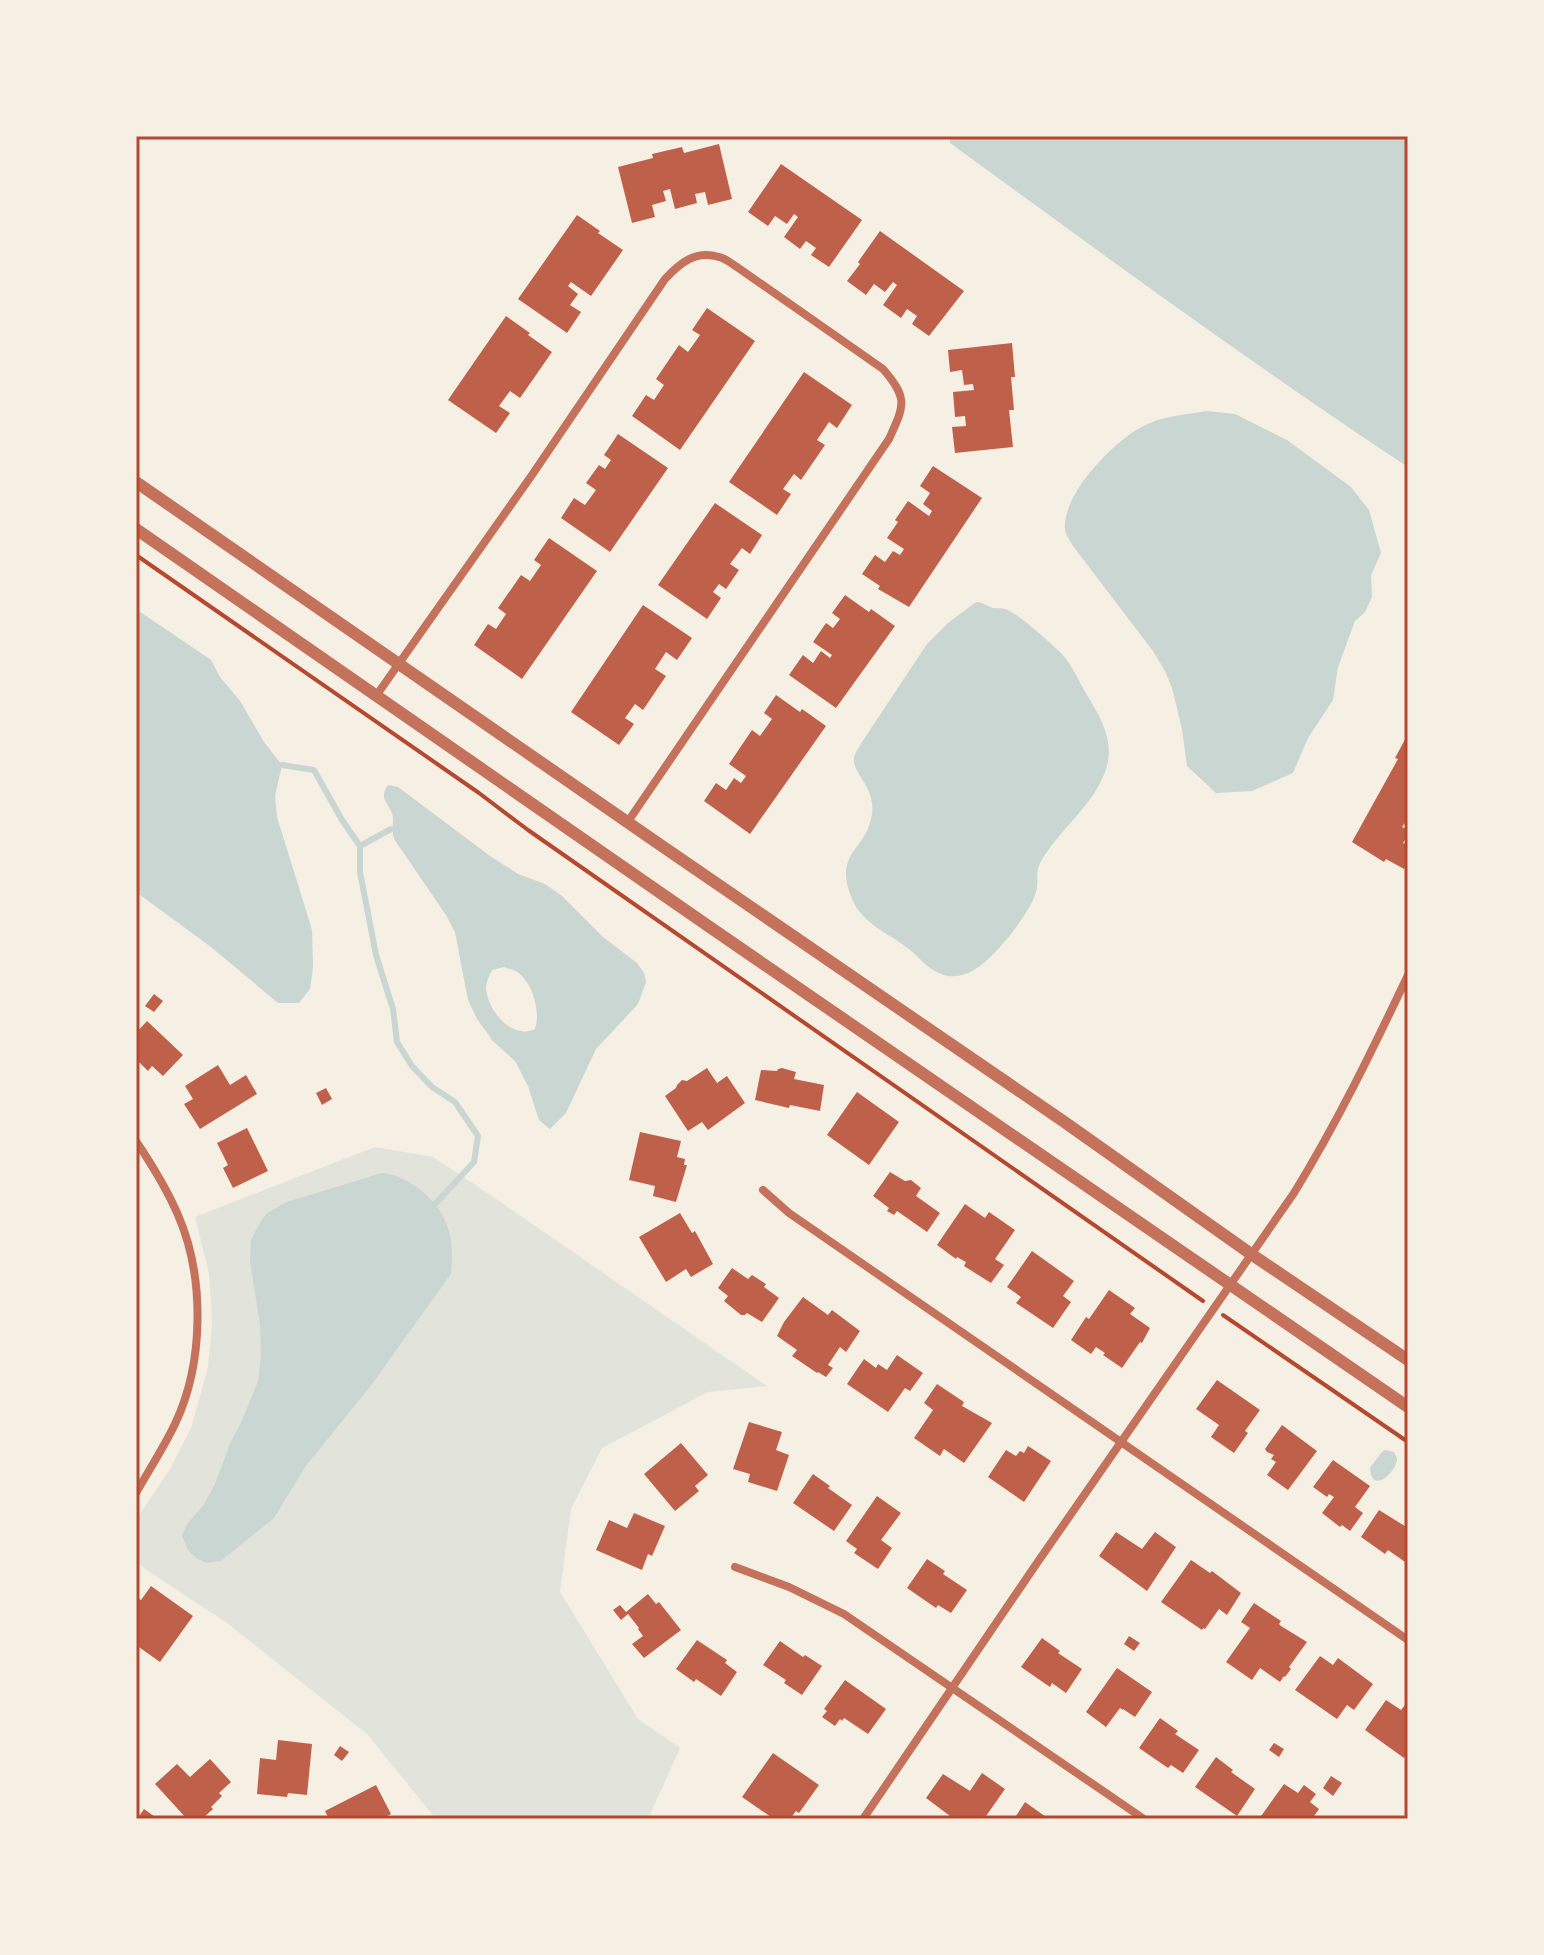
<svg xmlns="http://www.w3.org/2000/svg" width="1544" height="1955" viewBox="0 0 1544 1955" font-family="Quicksand,sans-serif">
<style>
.green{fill:#e2e4dc}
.water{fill:#c9d6d2;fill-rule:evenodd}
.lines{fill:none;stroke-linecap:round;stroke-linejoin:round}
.stream{stroke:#c9d6d2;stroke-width:6}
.building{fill:#bf614a}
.path{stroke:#b5482f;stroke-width:4}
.minor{stroke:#c5725c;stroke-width:8}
.tertiary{stroke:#c5725c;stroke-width:12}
.neatline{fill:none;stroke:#b5482f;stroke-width:3}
</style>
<rect width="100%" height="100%" fill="#f6efe4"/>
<path class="green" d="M375 1147 433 1157 486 1192 767 1386 708 1392 602 1448 571 1509 560 1592 638 1719 680 1748 648 1819H436L367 1734 227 1623 136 1563V1520L170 1469 191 1428 208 1367 212 1324 209 1274 195 1217Z"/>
<g class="water">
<path d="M950 136H1408V467C1252 364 1101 253 950 143Z"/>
<path d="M1206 411 1235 414 1287 440 1351 487 1369 510 1381 553 1371 575 1372 597 1365 612 1355 621 1338 667 1333 700 1308 738 1293 773 1252 791 1216 793 1187 766 1182 729 1172 688 1165 671 1153 651 1073 546C1070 541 1066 535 1065 529 1062 495 1112 443 1140 428 1160 416 1184 415 1206 411Z"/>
<path d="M976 602C983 602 986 606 993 608 994 608 1003 608 1005 609 1018 613 1051 643 1062 654 1072 665 1079 682 1087 695 1101 718 1115 741 1106 769 1094 806 1059 829 1040 863 1035 873 1039 882 1036 892 1031 912 994 958 977 968 968 974 959 977 949 976 932 974 921 959 909 949 891 935 864 924 854 903 830 852 867 852 872 814 876 788 852 773 854 758 855 753 860 746 862 742L927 644 948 623Z"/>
<path d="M136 609 211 660 220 677 240 701 264 742 282 765 275 796 277 817 312 930 313 967 310 989 299 1003H278L211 947 136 892Z"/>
<path d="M388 785 398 787 490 856 518 874 545 884 562 896 603 937 637 963 644 973 646 982 638 1004 596 1049 566 1113 550 1129 539 1120 528 1086 515 1061 493 1041 477 1019 468 1000 455 932 446 915 394 839C392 831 393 826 393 818 391 802 377 801 388 785ZM504 967C508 969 513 969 517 972 533 982 541 1013 535 1029 512 1040 488 1011 486 989 486 982 489 976 492 970Z"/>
<path d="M382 1173C397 1175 405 1179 418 1188 448 1211 455 1237 451 1274L369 1388 305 1467 274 1518 221 1561 206 1563 196 1558 188 1550 182 1536 187 1524 203 1506 215 1484 231 1441 241 1423 258 1381 261 1356 260 1325 250 1261 251 1240 259 1224 267 1213 287 1202Z"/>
<path d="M1385 1450 1394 1452C1395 1454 1396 1456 1397 1458 1398 1471 1371 1496 1370 1468L1381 1453Z"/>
</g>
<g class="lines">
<g class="stream">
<path d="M282 765 314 770 342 820 360 846V872L376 955 393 1009 397 1042 412 1066 432 1087 455 1102 478 1136 474 1162 435 1204"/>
<path d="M360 846 391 829"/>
</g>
</g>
<g class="building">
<path d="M719 144 732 199 708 205 705 192 695 194 697 203 675 209 670 189 663 191 666 201 652 205 655 217 632 223 618 167 653 158 652 154 682 147 684 153Z"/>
<path d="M781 164 862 220 829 267 811 255 816 248 806 241 800 249 784 237 798 217 794 214 787 224 775 216 768 226 748 212Z"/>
<path d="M577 215 600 231 598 233 623 250 591 296 571 282 568 286 578 294 570 305 581 312 567 333 518 299Z"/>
<path d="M880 231 964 291 929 336 912 324 917 316 907 309 901 318 883 305 897 285 893 282 885 292 874 284 866 295 847 281 860 264 858 262Z"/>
<path d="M707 308 755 341 680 450 632 416 646 395 654 400 664 385 656 379 679 345 688 352 700 335 692 330Z"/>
<path d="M506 316 530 333 528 335 552 352 520 398 510 391 499 406 510 413 496 433 448 400Z"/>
<path d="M1012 343 1015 377H1011L1014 410H1009L1013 447 955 453 952 427 966 426 965 416 955 417 953 392 974 390 973 384 964 385 962 370 950 372 948 350Z"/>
<path d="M804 372 852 405 837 428 829 422 817 440 825 445 801 480 794 474 783 489 791 494 777 515 729 482Z"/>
<path d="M618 434 668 468 610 552 561 518 574 498 585 505 596 490 586 483 599 465 605 469 611 460 604 455Z"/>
<path d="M933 466 982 498 909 607 878 589 880 586 862 574 875 555 885 562 893 551 900 555 904 549 887 538 898 522 895 520 908 501 929 516 932 511 923 504 930 493 920 486Z"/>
<path d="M715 503 762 535 750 554 742 548 730 564 739 570 726 589 719 584 713 592 721 598 707 619 658 585Z"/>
<path d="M549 538 597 571 522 679 474 645 488 624 496 629 506 614 498 608 521 575 530 581 541 565 534 560Z"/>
<path d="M845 595 869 612 871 609 895 626 836 708 789 675 803 655 813 663 821 651 830 658 832 655 813 642 826 623 833 628 840 619 832 613Z"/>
<path d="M643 605 692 638 677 660 666 652 655 669 666 676 643 710 635 704 625 718 634 724 619 745 571 712Z"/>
<path d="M776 695 800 712 802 709 826 726 750 834 704 801 716 783 726 790 734 778 741 783 746 776 729 764 752 730 760 736 772 719 764 713Z"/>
<path d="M1408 734V819L1402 827 1408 830V834L1403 843 1408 845V862L1404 869 1386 859 1384 862 1352 842 1398 759 1395 758Z"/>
<path d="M154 994 163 1001 154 1012 145 1006Z"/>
<path d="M147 1021 183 1055 163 1076 152 1066 148 1071 136 1059V1033Z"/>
<path d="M218 1065 230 1085 246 1075 257 1094 200 1129 184 1104 193 1099 185 1086Z"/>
<path d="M707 1068 717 1083 727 1076 745 1103 708 1130 702 1122 688 1131 665 1096 676 1088 677 1085 682 1080 687 1081Z"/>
<path d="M782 1068 796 1072 794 1079 824 1085 820 1111 790 1105 789 1108 755 1100 761 1070 777 1071 778 1069Z"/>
<path d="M326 1088 332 1099 322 1105 316 1093Z"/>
<path d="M857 1092 899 1122 869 1165 827 1135Z"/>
<path d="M247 1128 268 1171 233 1188 223 1168 228 1165 217 1143Z"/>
<path d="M640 1132 681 1141 677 1157 685 1159 684 1165H687L676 1202 653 1196 655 1186 629 1180Z"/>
<path d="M890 1172 905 1181 911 1180 921 1188 916 1196 940 1213 927 1232 897 1211 894 1215 887 1211 889 1208 873 1196Z"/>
<path d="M965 1204 985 1218 989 1212 1015 1230 995 1259 1004 1265 991 1283 964 1266 966 1262 964 1261 957 1257 956 1259 937 1245Z"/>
<path d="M680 1213 692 1233 695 1231 713 1264 691 1277 686 1269 666 1282 639 1237Z"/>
<path d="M1032 1251 1074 1281 1063 1296 1071 1302 1053 1328 1016 1303 1021 1297 1007 1287Z"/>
<path d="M732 1268 748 1279 752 1275 766 1284 764 1287 779 1298 762 1322 747 1313 745 1315H741L724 1301 728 1296 718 1288Z"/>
<path d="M1109 1290 1135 1308 1130 1314 1150 1328 1142 1343 1140 1342 1122 1368 1103 1355 1105 1353 1096 1347 1091 1354 1071 1340 1086 1317 1089 1319Z"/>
<path d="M803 1297 828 1315 832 1310 860 1331 846 1352 840 1347 828 1365 833 1368 826 1377 818 1372 817 1373 792 1356 797 1350 777 1336 784 1322Z"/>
<path d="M897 1355 923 1373 910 1391 905 1388 888 1412 847 1384 864 1359 876 1368 878 1364 887 1370Z"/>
<path d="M1217 1380 1260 1410 1245 1431 1248 1433 1234 1453 1211 1437 1219 1425 1196 1409Z"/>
<path d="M937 1384 964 1402 962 1406 992 1423 964 1463 944 1449 940 1456 914 1438 933 1410 924 1403Z"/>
<path d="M749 1422 782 1432 776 1450 789 1455 777 1491 748 1482 750 1474 733 1469Z"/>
<path d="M1282 1425 1317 1451 1288 1490 1267 1475 1276 1462 1271 1459 1274 1455 1267 1452 1265 1449Z"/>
<path d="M681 1443 708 1475 695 1486 699 1491 675 1511 644 1474Z"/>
<path d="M1028 1446 1051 1461 1024 1502 988 1477 1006 1450 1016 1456 1020 1451 1024 1453Z"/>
<path d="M1333 1460 1370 1486 1355 1507 1363 1513 1350 1531 1342 1525 1340 1527 1322 1513 1334 1497 1329 1494 1327 1497 1313 1487Z"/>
<path d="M813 1474 830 1486 828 1488 852 1505 834 1531 793 1503Z"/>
<path d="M877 1496 901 1513 881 1540 892 1548 878 1569 854 1553 857 1549 846 1541Z"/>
<path d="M1379 1510 1408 1528V1564L1388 1550 1385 1554 1361 1537Z"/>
<path d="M634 1513 665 1526 652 1556 648 1554 642 1570 596 1550 609 1520 627 1528Z"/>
<path d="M1116 1532 1142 1549 1155 1532 1176 1547 1147 1591 1099 1556Z"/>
<path d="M927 1559 945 1571 943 1574 967 1590 951 1613 938 1605 936 1608 907 1588Z"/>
<path d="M1191 1560 1210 1573 1212 1571 1241 1593 1227 1615 1219 1609 1205 1629 1203 1628 1202 1630 1161 1602Z"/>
<path d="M151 1586 193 1616 160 1662 136 1645V1603L139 1599 141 1600Z"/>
<path d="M648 1594 656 1604 659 1602 681 1630 644 1658 632 1644 643 1636 638 1629 639 1628 628 1614 621 1620 613 1610 620 1605 626 1612Z"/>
<path d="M1254 1603 1281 1621 1279 1624 1281 1626 1307 1642 1289 1667 1291 1669 1285 1677 1284 1676 1280 1682 1260 1668 1252 1680 1226 1662 1250 1628 1241 1622Z"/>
<path d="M1129 1636 1140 1643 1134 1651 1124 1644Z"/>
<path d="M1042 1638 1060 1651 1058 1653 1082 1669 1066 1693 1052 1683 1050 1687 1021 1667Z"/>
<path d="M697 1640 727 1660 725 1663 737 1672 721 1696 696 1679 694 1682 676 1669Z"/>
<path d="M780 1641 803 1657 805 1655 822 1666 802 1695 784 1683 786 1680 763 1665Z"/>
<path d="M1320 1656 1333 1665 1338 1658 1373 1684 1354 1710 1347 1705 1337 1719 1295 1690Z"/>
<path d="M1117 1668 1152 1692 1135 1717 1123 1709V1710L1120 1708 1106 1727 1086 1712Z"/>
<path d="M845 1680 886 1709 868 1734 844 1718 842 1721 840 1719 835 1726 822 1717 827 1711 824 1709Z"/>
<path d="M1386 1700 1401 1710 1405 1705 1408 1707V1753L1404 1758 1365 1730Z"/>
<path d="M1160 1718 1178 1731 1175 1734 1199 1750 1183 1773 1171 1765 1168 1768 1139 1748Z"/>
<path d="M278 1740 312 1744 307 1795 288 1793 287 1797 257 1794 260 1758 276 1760Z"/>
<path d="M1274 1743 1284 1749 1279 1757 1269 1750Z"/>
<path d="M340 1746 349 1752 342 1761 334 1755Z"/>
<path d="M773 1753 819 1785 799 1813 796 1811 790 1819H774L742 1797Z"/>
<path d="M1216 1757 1233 1770 1231 1772 1255 1789 1237 1816 1195 1787Z"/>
<path d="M210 1759 231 1782 219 1793 222 1796 211 1807 213 1809 202 1819H187L155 1784 177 1764 190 1777Z"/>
<path d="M982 1773 1005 1789 984 1819H954L926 1798 943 1774 970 1791Z"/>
<path d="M1331 1776 1342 1783 1333 1796 1323 1788Z"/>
<path d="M1284 1784 1298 1793 1304 1785 1316 1794 1310 1802 1319 1809 1312 1819H1259Z"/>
<path d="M376 1785 391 1814 381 1819H329L325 1811Z"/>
<path d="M1025 1802 1049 1819H1014Z"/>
<path d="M144 1809 158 1819H137Z"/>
</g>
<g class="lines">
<g class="path">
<path d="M136 555 479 793 528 830 1203 1301"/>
<path d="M1223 1315 1408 1442"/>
</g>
<g class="minor">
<path d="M376 696 532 475 665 279C680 263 695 250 719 257 725 258 732 264 737 267L883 369C909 399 904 406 889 439L627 823"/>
<path d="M136 1141C152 1165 167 1189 178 1215 205 1277 204 1363 175 1424 164 1447 149 1470 136 1493"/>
<path d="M763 1190 789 1213 1408 1640"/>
<path d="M735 1567 789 1587 844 1614 1144 1819"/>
<path d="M863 1819 1037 1563 1294 1193C1337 1123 1373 1049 1408 975"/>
</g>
<g class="tertiary">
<path d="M136 482 659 844 1063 1121 1251 1254 1408 1360"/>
<path d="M136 529 714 930 1408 1407"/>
</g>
</g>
<rect width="1544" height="1955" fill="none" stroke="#f6efe4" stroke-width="276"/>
<rect x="138" y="138" width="1268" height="1679" class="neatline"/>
</svg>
